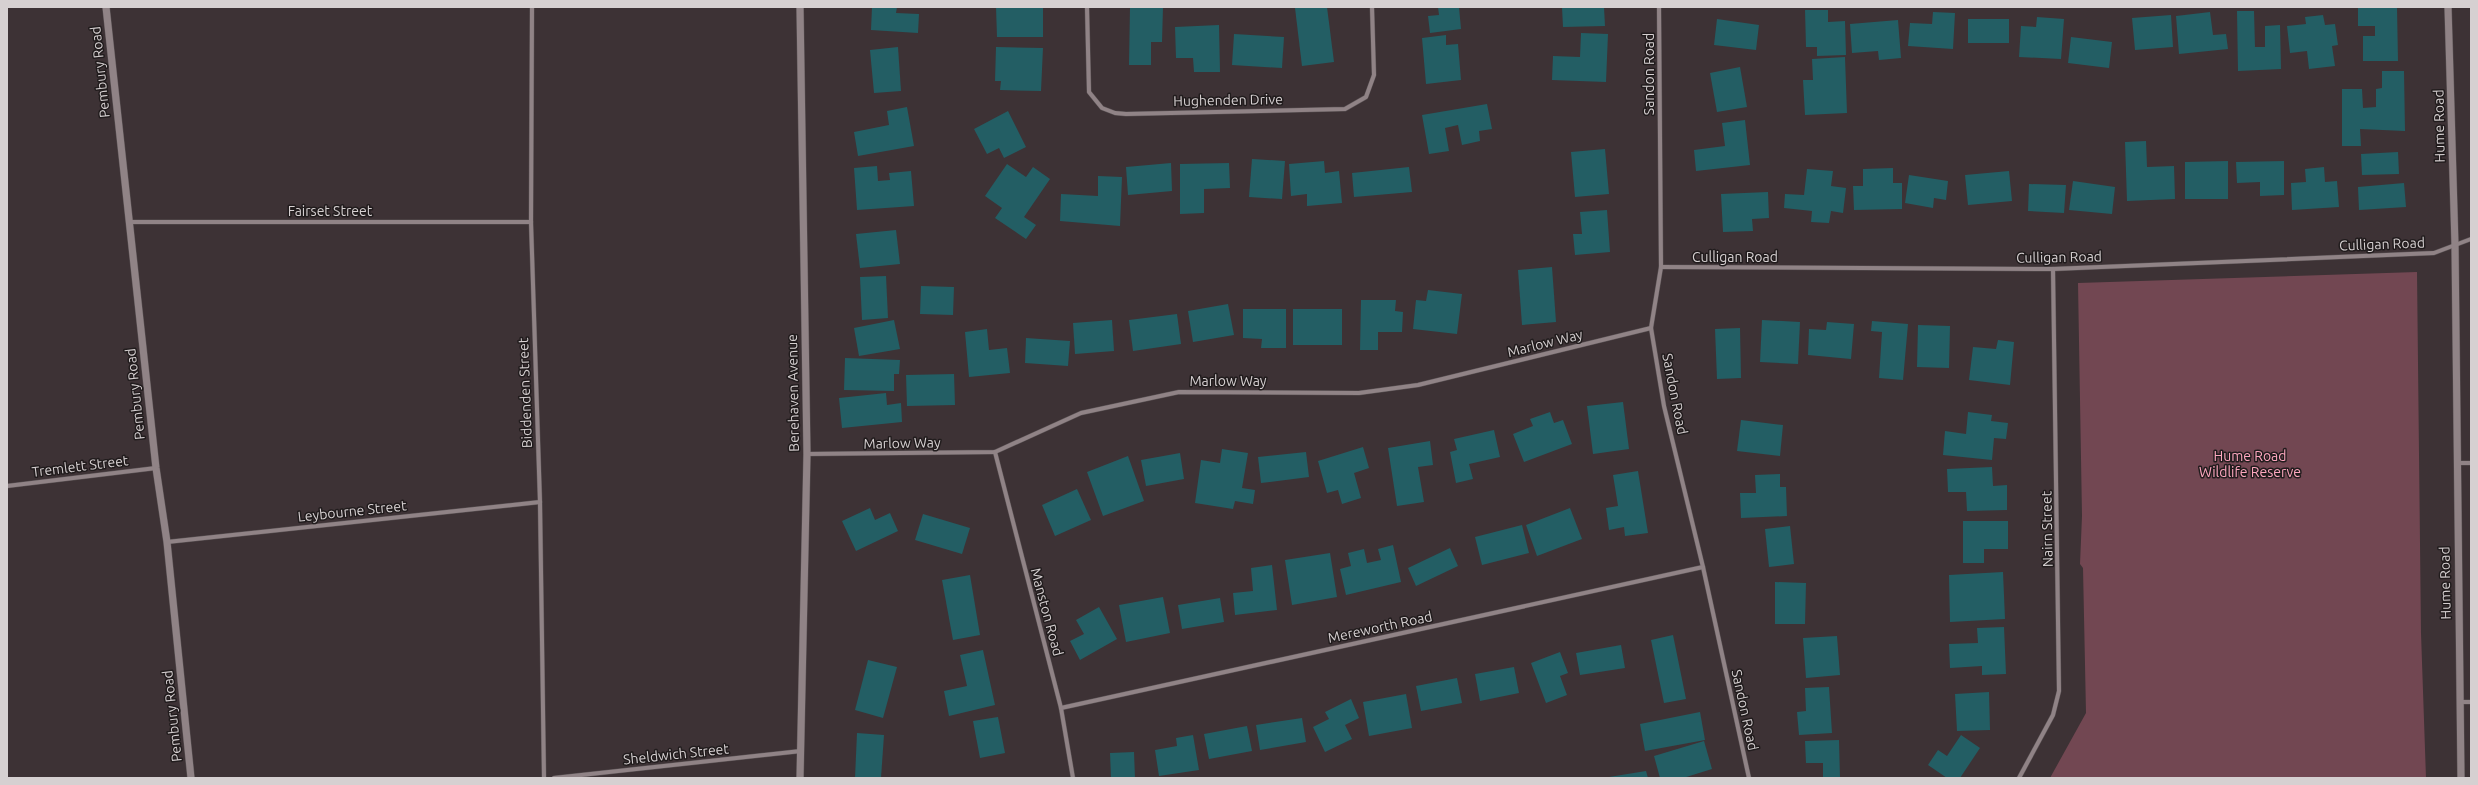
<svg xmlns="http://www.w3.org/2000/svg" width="2478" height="785" viewBox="0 0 2478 785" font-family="Ubuntu,sans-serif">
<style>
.green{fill:#724752}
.building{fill:#235e64}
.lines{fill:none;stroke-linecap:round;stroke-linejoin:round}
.minor-casing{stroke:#595153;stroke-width:5}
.tertiary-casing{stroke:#595153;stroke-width:8}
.minor{stroke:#908386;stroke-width:4}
.tertiary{stroke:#908386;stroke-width:7}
.labels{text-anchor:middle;stroke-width:3;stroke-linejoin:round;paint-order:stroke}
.street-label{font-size:14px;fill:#d6d0d1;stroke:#211c1d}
.park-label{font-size:14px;fill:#fea7bf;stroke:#211c1d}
</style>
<rect width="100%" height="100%" fill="#3d3235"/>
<path class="green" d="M2417 272 2421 633 2426 778H2050L2086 713 2083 568 2080 564 2082 516 2078 283Z"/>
<g class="building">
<path d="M872 7H897L896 13 919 14 918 33 871 30Z"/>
<path d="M996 7H1043V37H997Z"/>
<path d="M1130 7H1163L1162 42H1151V65H1129Z"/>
<path d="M1327 7 1334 62 1302 66 1295 8Z"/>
<path d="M1438 7H1459L1461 29 1430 33 1428 16 1439 15Z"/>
<path d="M1562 7H1604L1605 26 1563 27Z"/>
<path d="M2358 7H2397L2398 61H2363V36H2375V26H2358Z"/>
<path d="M1805 10H1828V22L1845 21 1846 55 1817 56V47H1806Z"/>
<path d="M2237 11H2254L2255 47H2265V26L2280 25 2281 69 2238 71Z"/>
<path d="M1933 12 1955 13 1953 49 1908 46 1910 23 1932 24Z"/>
<path d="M2210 12 2213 35 2226 34 2228 49 2179 54 2176 16Z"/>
<path d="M2171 15 2173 47 2135 50 2132 18Z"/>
<path d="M2323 15 2325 25 2335 24 2338 45 2332 46 2335 66 2309 69 2307 51 2290 53 2287 26 2306 24 2305 17Z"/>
<path d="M2037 17 2064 19 2061 59 2019 57 2021 26 2036 27Z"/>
<path d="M1717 19 1759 25 1756 50 1714 45Z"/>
<rect x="1968" y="19" width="41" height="24"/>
<path d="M1898 20 1901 58 1879 60 1878 51 1852 53 1850 24Z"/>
<path d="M1219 25 1220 72H1194L1193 58H1176L1175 27Z"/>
<path d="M1581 33 1608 34 1606 82 1552 80 1553 56 1580 57Z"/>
<path d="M1234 34 1284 37 1282 68 1232 65Z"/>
<path d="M1446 35V45L1458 44 1461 80 1426 84 1422 38Z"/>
<path d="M2071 37 2112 42 2109 68 2068 63Z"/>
<path d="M898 47 901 91 874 93 870 50Z"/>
<path d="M996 47 1043 48 1041 91 1000 90 1001 81H995Z"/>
<path d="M1845 57 1847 113 1805 115 1803 80H1813L1812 59Z"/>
<path d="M1740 67 1747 107 1717 112 1710 73Z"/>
<path d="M2382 71H2404L2405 131 2360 129 2361 146H2342V89H2362L2363 108 2376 107V89L2382 88Z"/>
<path d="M1487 104 1492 129 1479 131 1480 141 1462 145 1458 125 1445 128 1449 151 1429 154 1422 115Z"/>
<path d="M907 107 914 146 858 156 854 132 889 125 887 111Z"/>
<path d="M1008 111 1026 147 1004 158 999 148 987 154 974 129Z"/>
<path d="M1745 120 1750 165 1696 171 1694 150 1725 146 1722 123Z"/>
<path d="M2146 141 2147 167 2174 166 2175 199 2127 201 2125 142Z"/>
<path d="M1605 149 1609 194 1575 197 1571 152Z"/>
<path d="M2398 152 2399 174 2362 175 2361 154Z"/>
<path d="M1252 159 1285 161 1282 199 1249 197Z"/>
<path d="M1324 161 1325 173 1339 171 1342 203 1307 206V194L1291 196 1289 164Z"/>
<path d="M2228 161V199H2185V162Z"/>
<path d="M2284 161V195L2260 196V182L2237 183 2236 162Z"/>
<path d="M1171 163 1172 191 1128 195 1126 167Z"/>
<path d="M1229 163 1230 188 1204 189V213L1180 214V164Z"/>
<path d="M1007 164 1026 177 1033 167 1050 179 1024 217 1036 225 1026 239 995 218 1002 208 985 196Z"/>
<path d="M877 166 878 181 890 180 889 173 911 171 914 206 857 210 854 168Z"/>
<path d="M1409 167 1412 192 1354 197 1352 173Z"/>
<path d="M2324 167 2325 182 2337 181 2339 207 2292 210 2291 183 2306 182 2305 169Z"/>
<path d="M1893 168V183H1902V209L1854 210 1853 186H1863V169Z"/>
<path d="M1807 169 1833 171 1831 186 1846 188 1843 213 1831 211 1829 223 1811 222 1812 211 1784 208 1785 194 1804 195Z"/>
<path d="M2009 171 2012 201 1968 205 1965 175Z"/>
<path d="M1909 175 1948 181 1946 200 1934 198 1933 208 1905 203Z"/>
<path d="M1098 176 1122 177 1120 226 1060 221 1061 194 1098 196Z"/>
<path d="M2073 181 2115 187 2112 214 2069 210Z"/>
<path d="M2404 183 2406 207 2359 210 2358 187Z"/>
<path d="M2029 184 2066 185 2064 213 2028 211Z"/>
<path d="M1768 192 1769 218 1752 219 1753 231 1723 232 1721 194Z"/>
<path d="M1607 210 1610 252 1575 255 1573 234H1582L1580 212Z"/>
<path d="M896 230 900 264 860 268 856 234Z"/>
<path d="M1552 267 1556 322 1522 325 1518 270Z"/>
<path d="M886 276 888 318 862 320 860 277Z"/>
<path d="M921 286 954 287 953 315 920 314Z"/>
<path d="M1428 290 1462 294 1457 334 1413 329 1416 300 1426 301Z"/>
<path d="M1361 300H1396L1395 311 1403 312 1402 332H1378V350H1360Z"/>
<path d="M1228 304 1234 335 1193 342 1188 311Z"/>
<path d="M1243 309H1286V348H1261L1262 339 1243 338Z"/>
<rect x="1293" y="309" width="49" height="36"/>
<path d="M1177 314 1181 344 1133 351 1129 320Z"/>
<path d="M894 320 900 349 859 356 854 328Z"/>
<path d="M1112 320 1114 351 1075 354 1073 323Z"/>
<path d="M1762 320 1800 322 1798 364 1760 362Z"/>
<path d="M1872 321 1908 324 1903 380 1879 378 1882 332 1871 331Z"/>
<path d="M1827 322 1854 324 1851 359 1808 355 1809 329 1826 330Z"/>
<path d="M1918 325 1950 326 1949 368 1917 367Z"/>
<path d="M1740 328 1741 378 1717 379 1715 329Z"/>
<path d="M987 329 989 350 1007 348 1010 373 969 377 965 332Z"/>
<path d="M1026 338 1070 341 1068 366 1025 363Z"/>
<path d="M1998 340 2014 342 2010 385 1969 380 1973 347 1996 349Z"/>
<path d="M845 358 900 360 899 374H894V391L844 390Z"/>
<path d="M954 374 955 405 907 406 906 375Z"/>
<path d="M886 393 887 405 901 403 902 422 842 428 839 398Z"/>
<path d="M1623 402 1629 449 1593 454 1587 406Z"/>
<path d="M1550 412 1554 423 1563 420 1572 444 1524 462 1513 434 1533 426 1530 419Z"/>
<path d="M1968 412 1992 415 1991 421 2008 423 2006 439 1994 438 1992 460 1943 455 1945 431 1966 434Z"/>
<path d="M1741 420 1783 425 1780 456 1737 451Z"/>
<path d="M1494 430 1500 457 1469 464 1473 479 1456 483 1450 452 1457 450 1454 439Z"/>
<path d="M1430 441 1433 465 1418 467 1424 502 1397 506 1388 448Z"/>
<path d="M1363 447 1369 468 1354 473 1361 498 1342 504 1338 490 1327 493 1318 461Z"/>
<path d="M1222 449 1248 453 1242 488 1255 490 1253 504 1235 501 1233 509 1195 503 1201 460 1220 463Z"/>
<path d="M1306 452 1309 477 1261 483 1258 457Z"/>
<path d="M1180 453 1184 479 1146 486 1141 460Z"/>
<path d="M1128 456 1144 501 1103 516 1087 472Z"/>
<path d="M1992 467 1993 486 2007 485V510L1967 511 1966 492H1948L1947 469Z"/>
<path d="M1638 471 1648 533 1625 536 1624 527 1609 530 1606 508 1618 506 1613 475Z"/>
<path d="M1780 474V487H1786L1787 516 1741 518 1740 493H1756L1755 475Z"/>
<path d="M1077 489 1091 520 1055 536 1042 505Z"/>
<path d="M870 508 875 520 890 513 898 531 856 551 842 521Z"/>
<path d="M1570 508 1582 539 1537 556 1526 525Z"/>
<path d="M923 514 970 528 962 554 915 540Z"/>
<path d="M1963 521H2008V549H1984V563H1963Z"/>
<path d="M1522 525 1529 553 1482 565 1475 537Z"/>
<path d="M1790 526 1794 564 1769 567 1765 529Z"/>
<path d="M1393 545 1401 582 1346 595 1340 569 1351 566 1348 553 1364 549 1367 563 1381 560 1378 549Z"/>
<path d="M1450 548 1458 566 1416 586 1408 568Z"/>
<path d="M1330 553 1337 597 1292 605 1285 560Z"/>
<path d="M1272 565 1277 610 1235 615 1233 593 1253 591 1251 568Z"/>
<path d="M2003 572 2005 619 1950 622 1949 575Z"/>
<path d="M970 575 980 635 953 640 942 580Z"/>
<path d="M1775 582 1806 583 1805 624H1775Z"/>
<path d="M1163 597 1170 633 1126 642 1119 605Z"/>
<path d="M1220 598 1224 622 1182 629 1178 605Z"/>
<path d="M1099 607 1117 639 1080 660 1070 641 1084 634 1076 620Z"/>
<path d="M2004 627 2006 674 1982 675V666L1950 668 1949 644 1978 643 1977 628Z"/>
<path d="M1673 635 1686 699 1664 703 1651 640Z"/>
<path d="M1837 636 1840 675 1806 678 1803 638Z"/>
<path d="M1621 645 1625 668 1580 675 1576 653Z"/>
<path d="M983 650 995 705 949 716 944 691 967 686 960 655Z"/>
<path d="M1560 652 1568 673 1560 676 1567 695 1546 703 1531 663Z"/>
<path d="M868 660 897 667 883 718 855 710Z"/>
<path d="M1514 667 1519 693 1480 701 1475 674Z"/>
<path d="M1457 678 1462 703 1421 711 1416 686Z"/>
<path d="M1829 687 1832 733 1799 735 1797 712 1806 711 1805 688Z"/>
<path d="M1989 692 1990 730 1957 731 1955 694Z"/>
<path d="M1406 694 1412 728 1369 736 1363 702Z"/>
<path d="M1351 699 1359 718 1345 725 1352 739 1325 752 1313 727 1329 719 1325 712Z"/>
<path d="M1700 712 1705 740 1645 751 1640 724Z"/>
<path d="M998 717 1005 753 980 758 973 721Z"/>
<path d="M1302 718 1306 742 1260 750 1256 725Z"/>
<path d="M1247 726 1252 751 1209 759 1204 734Z"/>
<path d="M857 733 884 735 881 778H855Z"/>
<path d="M1193 735 1199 770 1159 776 1155 750 1177 746 1176 738Z"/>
<path d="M1961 735 1980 748 1960 778H1947L1928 765 1938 750 1947 756Z"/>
<path d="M1839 740 1840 778H1823V763H1806L1805 741Z"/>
<path d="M1704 741 1712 769 1683 778H1660L1654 756Z"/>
<path d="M1134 752 1135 778H1111L1110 753Z"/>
<path d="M1646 771 1648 778H1609V777Z"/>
</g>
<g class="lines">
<defs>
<g id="minor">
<path d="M532 7 531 222 540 502 544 778"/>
<path d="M1087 7 1089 92 1102 108 1115 113 1126 114 1345 109 1366 97 1374 75 1372 7"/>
<path d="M1659 7 1661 267 1651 328 1664 406 1703 567 1749 778"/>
<path d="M129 222H531"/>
<path d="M1661 267 2053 269 2434 253 2471 239"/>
<path d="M995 452 1061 708 1073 778"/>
<path d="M807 454 995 452 1081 413 1179 392 1359 393 1418 385 1651 328"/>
<path d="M2457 463H2471"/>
<path d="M7 486 156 468"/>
<path d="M167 542 540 502"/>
<path d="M2460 702H2471"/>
<path d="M1061 708 1703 567"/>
<path d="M554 778 801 751"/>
<path d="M2019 778 2053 715 2059 691 2053 269"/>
</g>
<g id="tertiary">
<path d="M106 7 156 468 167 542 191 778"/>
<path d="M800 7 807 454 800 778"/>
<path d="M2448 7 2455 245 2461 778"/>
</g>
</defs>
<use href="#minor" class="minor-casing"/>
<use href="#tertiary" class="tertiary-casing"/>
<use href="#minor" class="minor"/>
<use href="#tertiary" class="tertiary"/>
</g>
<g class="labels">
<g class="street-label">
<text transform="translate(100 72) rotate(-96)" y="5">Pembury Road</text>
<text transform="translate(1649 74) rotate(-90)" y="5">Sandon Road</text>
<text transform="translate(1228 100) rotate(-1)" y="5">Hughenden Drive</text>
<text transform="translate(2439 126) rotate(-91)" y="5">Hume Road</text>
<text x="330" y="216">Fairset Street</text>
<text transform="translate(2382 244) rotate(-2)" y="5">Culligan Road</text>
<text x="1735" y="262">Culligan Road</text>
<text transform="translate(2059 257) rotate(-1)" y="5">Culligan Road</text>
<text transform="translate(1545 343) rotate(-14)" y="5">Marlow Way</text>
<text x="1228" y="386">Marlow Way</text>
<text transform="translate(525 393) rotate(-92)" y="5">Biddenden Street</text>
<text transform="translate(793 393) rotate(-91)" y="5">Berehaven Avenue</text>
<text transform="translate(135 394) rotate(-96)" y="5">Pembury Road</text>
<text transform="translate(1675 394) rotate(79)" y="5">Sandon Road</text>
<text transform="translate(902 443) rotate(-1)" y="5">Marlow Way</text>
<text transform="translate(80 466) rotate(-7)" y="5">Tremlett Street</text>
<text transform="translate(352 511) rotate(-6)" y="5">Leybourne Street</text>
<text transform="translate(2047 529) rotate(-91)" y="5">Nairn Street</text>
<text transform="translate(2445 583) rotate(-91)" y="5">Hume Road</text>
<text transform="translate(1047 612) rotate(75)" y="5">Manston Road</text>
<text transform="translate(1380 627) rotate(-12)" y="5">Mereworth Road</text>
<text transform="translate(1745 710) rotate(78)" y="5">Sandon Road</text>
<text transform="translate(172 716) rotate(-96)" y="5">Pembury Road</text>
<text transform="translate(676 754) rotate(-6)" y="5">Sheldwich Street</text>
</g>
<g class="park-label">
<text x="2250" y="461">Hume Road<tspan x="2250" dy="16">Wildlife Reserve</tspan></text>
</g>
</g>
<rect width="2478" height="785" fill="none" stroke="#d6d0d1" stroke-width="16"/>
</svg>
